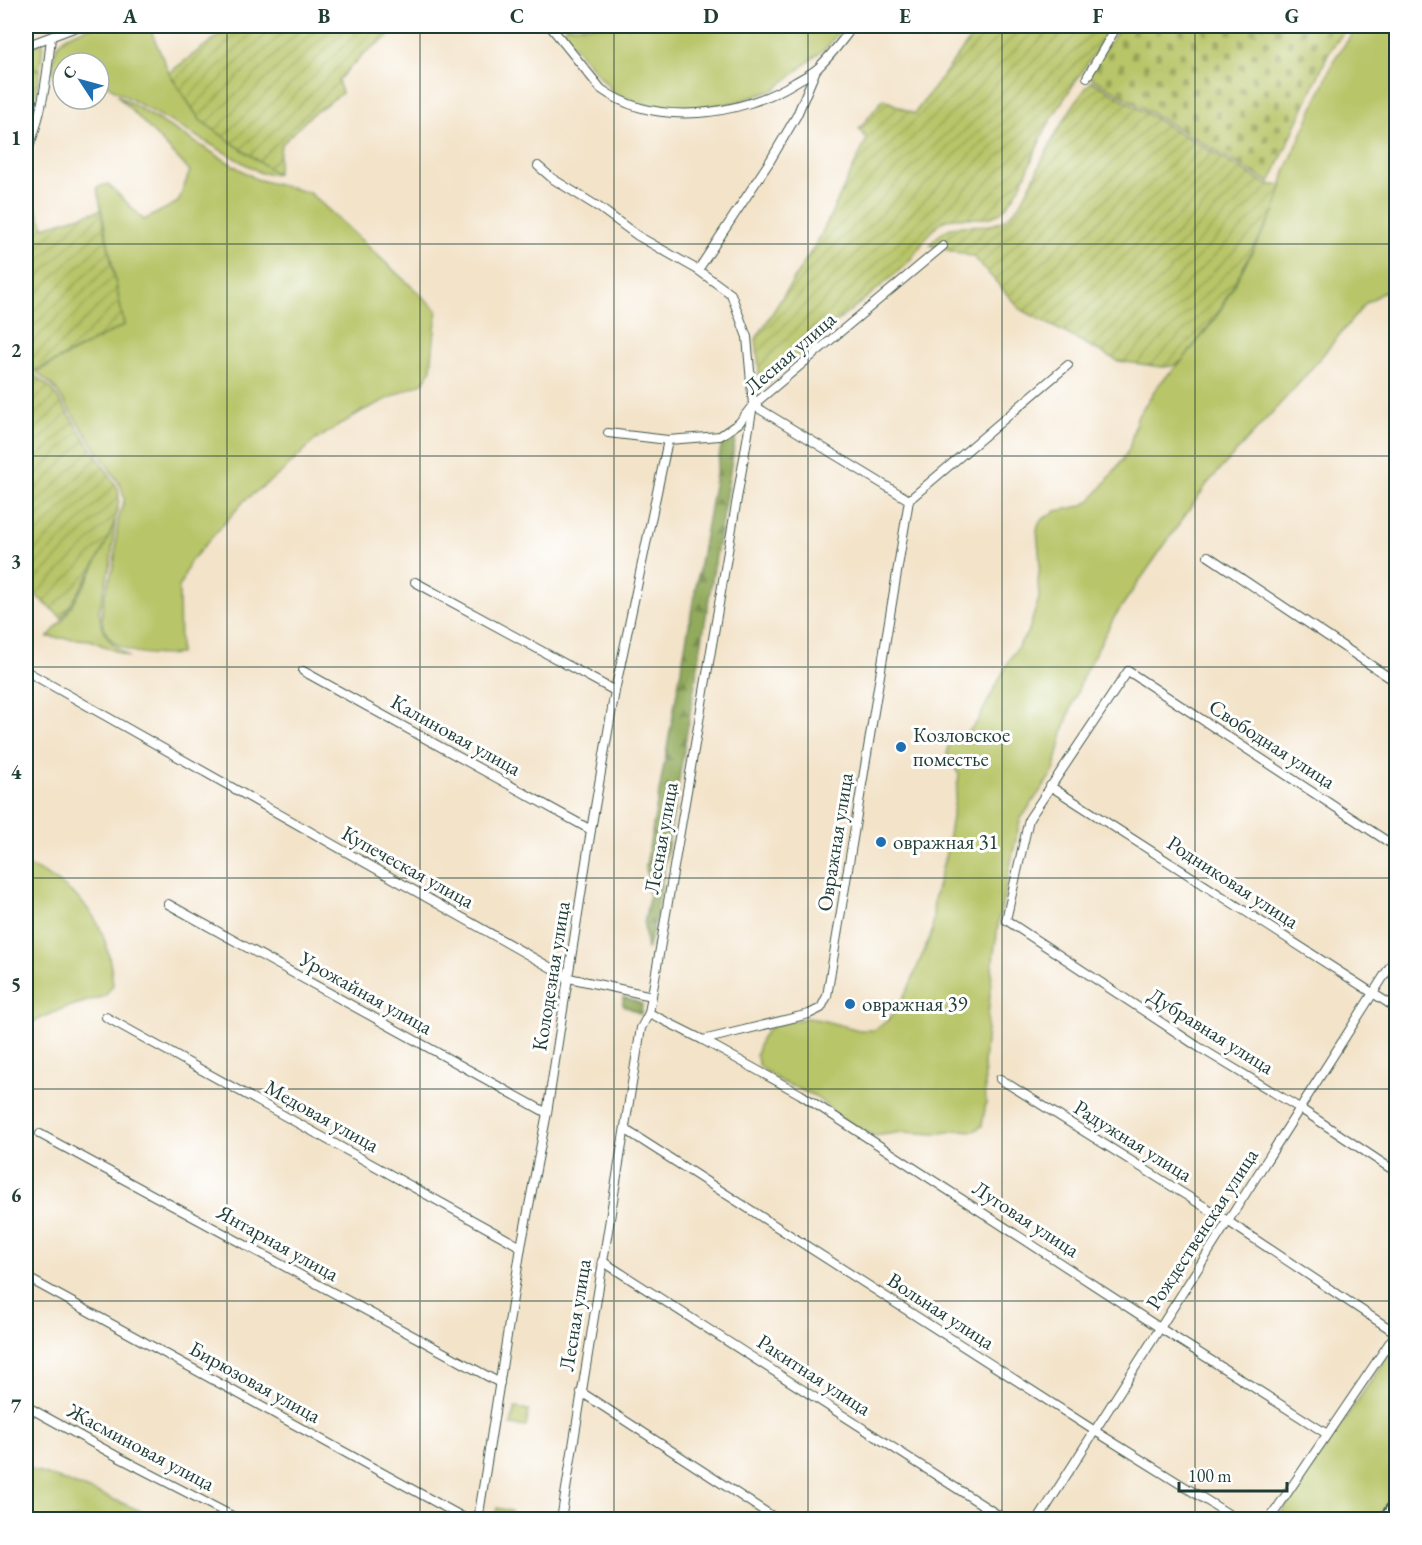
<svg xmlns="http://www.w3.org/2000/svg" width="1422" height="1545" viewBox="0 0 1422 1545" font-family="'EB Garamond',serif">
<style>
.grass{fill:#b8c567;stroke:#6c814e;stroke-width:1.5}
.forest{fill:url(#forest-firs);stroke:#587448;stroke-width:1.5}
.cemetery{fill:url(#cemetery-stones);stroke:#6c814e;stroke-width:1.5}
.garden{fill:url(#garden-furrows);stroke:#6c814e;stroke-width:1.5}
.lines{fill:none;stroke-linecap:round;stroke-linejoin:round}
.minor-casing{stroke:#3f564a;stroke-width:10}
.secondary-casing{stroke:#3f564a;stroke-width:14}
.minor{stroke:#fff;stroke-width:8}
.secondary{stroke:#fff;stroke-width:10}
.grid{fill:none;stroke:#1f3d34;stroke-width:1.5;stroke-opacity:0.55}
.poi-dot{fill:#1f6fb2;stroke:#fff;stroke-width:2}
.labels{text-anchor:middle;stroke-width:6;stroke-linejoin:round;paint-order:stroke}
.street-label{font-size:21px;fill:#1f3d34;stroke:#fff}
.poi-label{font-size:21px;fill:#1f3d34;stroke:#fff;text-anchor:start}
.neatline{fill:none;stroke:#1f3d34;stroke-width:2}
.grid-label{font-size:20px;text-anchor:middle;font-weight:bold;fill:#1f3d34}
</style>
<defs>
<pattern id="forest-firs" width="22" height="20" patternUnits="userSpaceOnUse" patternTransform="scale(1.5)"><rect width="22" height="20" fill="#92aa5c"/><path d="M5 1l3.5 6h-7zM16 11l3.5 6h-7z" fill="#778c4d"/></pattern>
<pattern id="cemetery-stones" width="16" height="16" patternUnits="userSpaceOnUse" patternTransform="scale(1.5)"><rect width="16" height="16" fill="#b8c567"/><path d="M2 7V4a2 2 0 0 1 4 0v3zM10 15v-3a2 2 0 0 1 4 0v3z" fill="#95a156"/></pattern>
<pattern id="garden-furrows" width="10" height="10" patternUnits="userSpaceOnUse" patternTransform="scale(1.5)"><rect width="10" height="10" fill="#b8c567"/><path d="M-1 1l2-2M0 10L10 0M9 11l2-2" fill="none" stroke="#95a156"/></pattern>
</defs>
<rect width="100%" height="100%" fill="#fff"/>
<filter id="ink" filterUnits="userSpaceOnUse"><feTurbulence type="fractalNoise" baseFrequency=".0167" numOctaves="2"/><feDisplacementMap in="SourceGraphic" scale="12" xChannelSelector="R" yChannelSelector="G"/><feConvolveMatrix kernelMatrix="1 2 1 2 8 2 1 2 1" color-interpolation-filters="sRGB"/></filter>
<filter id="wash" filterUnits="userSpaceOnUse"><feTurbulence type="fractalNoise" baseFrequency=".008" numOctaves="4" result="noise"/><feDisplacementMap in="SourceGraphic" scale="24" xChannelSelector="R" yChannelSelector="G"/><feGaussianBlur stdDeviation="1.35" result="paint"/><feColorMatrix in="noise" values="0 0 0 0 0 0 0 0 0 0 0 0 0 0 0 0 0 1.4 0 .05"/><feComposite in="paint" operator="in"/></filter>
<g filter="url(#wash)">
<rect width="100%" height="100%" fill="#f3e3c9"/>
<g class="grass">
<path d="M93 26H149L169 73 200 120 277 174 261 173 111 88 99 78V63H63V83L58 84C49 72 52 45 66 37 74 32 84 29 93 26Z"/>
<path d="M566 26H842L829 45 774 90 737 102 692 109 647 105 615 94 563 33Z"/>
<path d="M1358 26H1396V287L1390 288 1366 303 1301 381 1207 484 1115 616 1083 676 1064 728 1054 771 1020 820 999 919 993 960 984 1063 986 1103 982 1126 974 1131 959 1130 935 1134 902 1132 875 1136 840 1118 815 1096 782 1082 760 1067 756 1055 761 1039 768 1029 778 1024 807 1018 821 1020 859 1030H874L887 1021 893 1014 908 989 932 932 934 899 946 853 959 775 947 754 949 744 956 737 968 732 977 722 1010 659 1029 630 1039 598 1038 582 1040 562 1037 530 1040 521 1056 511 1081 506 1090 501 1102 487 1123 459 1129 449 1137 417 1159 384 1182 361 1216 318 1275 210 1285 172 1335 58Z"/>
<path d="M43 43 40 71 26 65V49Z"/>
<path d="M117 95 256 179 310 193 437 310 431 369 424 382 362 411 314 441 281 473 245 500 190 562 179 588 180 654C153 656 105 656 102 618 101 600 110 581 114 564 116 550 116 536 118 522 118 515 123 507 124 500 124 496 122 490 121 486L54 387 36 372 124 325 97 187 108 184 144 220 178 202 190 171Z"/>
<path d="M115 520 111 562 99 610C100 634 111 644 129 657L90 640 48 637 65 617 91 574Z"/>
<path d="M26 865C39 870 51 877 62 885 100 912 109 941 113 985L105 996 64 1008 26 1025Z"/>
<path d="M1396 1344V1491L1377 1519H1277Z"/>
<path d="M515 1408 529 1410 526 1427 511 1425Z"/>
<path d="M26 1468C71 1483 115 1498 157 1519H26Z"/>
<path d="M497 1508 511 1511 510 1519H495Z"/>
</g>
<g class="forest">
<path d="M736 435 656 918 647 950 644 924 649 898 646 865 722 441 731 436Z"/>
<path d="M623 997 642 1004 641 1014 623 1005Z"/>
</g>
<path class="cemetery" d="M1121 26H1348L1329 52 1270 183 1087 75Z"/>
<g class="garden">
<path d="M231 26H403L363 54 338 80 342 93 311 115 281 145 277 174 200 120 169 73Z"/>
<path d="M980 26H1110C1090 64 1063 96 1043 134 1031 159 1023 190 1003 210 984 228 959 209 939 224 926 235 919 251 907 263 884 285 858 304 834 324 808 345 784 368 759 391L757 389 759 370 756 339 819 239 867 139 859 129 883 99 914 114Z"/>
<path d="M26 66 40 71 32 122 26 136Z"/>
<path d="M1092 81 1268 185H1283L1275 210 1215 318 1182 361 1172 366 1162 367 1118 361 1020 309 974 257 930 245C959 207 985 241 1011 214 1027 198 1035 174 1045 154 1058 129 1073 102 1092 81Z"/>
<path d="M35 206 44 227 101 210 124 325 36 371 26 365V271L38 263 26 232V213Z"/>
<path d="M27 374 34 375 52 389 118 488C125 524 82 587 62 618L26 587Z"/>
</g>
</g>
<g filter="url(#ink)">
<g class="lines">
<defs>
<g id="minor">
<path d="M550 26 601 89C656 128 740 116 794 83 802 78 811 74 818 68 830 56 843 40 853 26"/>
<path d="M26 46 79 26"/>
<path d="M1087 77 1117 26"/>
<path d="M26 155C42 116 47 79 51 37"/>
<path d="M538 166 553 179 600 208 638 236 698 270 731 294 747 337 753 405 649 1013 641 1028 561 1520"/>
<path d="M698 270 770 161 797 115 816 70"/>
<path d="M608 433 668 440 720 436 739 423 753 405 943 246"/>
<path d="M909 500 1068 365"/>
<path d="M1208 556 1396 682"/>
<path d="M415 582 615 691"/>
<path d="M26 671 569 978 652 996"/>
<path d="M303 671 591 830"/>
<path d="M1050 786 1396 1008"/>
<path d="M1396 847 1128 671 1029 819 1006 920 1197 1046 1301 1109 1396 1172"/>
<path d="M168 904 547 1113"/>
<path d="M649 1013 703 1040 809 1014 821 1008 827 996 909 500 753 405"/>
<path d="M106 1017 521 1247"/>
<path d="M703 1040 800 1094 1160 1328 1327 1434"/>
<path d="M1000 1079 1229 1222 1396 1333"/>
<path d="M626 1130 1095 1431 1238 1520"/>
<path d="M40 1134 500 1383"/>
<path d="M602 1261 1006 1520"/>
<path d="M26 1277 468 1520"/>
<path d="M581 1392 778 1520"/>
<path d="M26 1406 120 1458 240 1520"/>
<path d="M478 1520 521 1247 547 1113 591 830 615 691 668 440"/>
<path d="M1038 1520 1396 957"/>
<path d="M1269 1520 1396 1333"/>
</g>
<path id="secondary" d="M1385 1520 1396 1502"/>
</defs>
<use href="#minor" class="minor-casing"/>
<use href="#secondary" class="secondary-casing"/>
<use href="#minor" class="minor"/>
<use href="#secondary" class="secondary"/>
</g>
</g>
<path class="grid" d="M227 26V1520M420 26V1520M614 26V1520M808 26V1520M1002 26V1520M1195 26V1520M26 244H1396M26 456H1396M26 667H1396M26 878H1396M26 1089H1396M26 1301H1396"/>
<g class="poi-dot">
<circle cx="901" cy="747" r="6"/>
<circle cx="881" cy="842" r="6"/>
<circle cx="850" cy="1004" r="6"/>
</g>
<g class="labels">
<g class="street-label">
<text transform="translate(790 353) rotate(-41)" y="7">Лесная улица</text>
<text transform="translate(456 735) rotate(29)" y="7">Калиновая улица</text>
<text transform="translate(1272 744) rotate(33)" y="7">Свободная улица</text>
<text transform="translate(661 838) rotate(-80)" y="7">Лесная улица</text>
<text transform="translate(835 842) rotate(-81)" y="7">Овражная улица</text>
<text transform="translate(408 867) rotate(29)" y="7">Купеческая улица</text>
<text transform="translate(1233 882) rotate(33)" y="7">Родниковая улица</text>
<text transform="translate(551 976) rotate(-81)" y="7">Колодезная улица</text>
<text transform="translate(366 993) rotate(29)" y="7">Урожайная улица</text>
<text transform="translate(1211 1031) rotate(32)" y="7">Дубравная улица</text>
<text transform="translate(322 1116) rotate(29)" y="7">Медовая улица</text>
<text transform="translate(1133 1141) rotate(32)" y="7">Радужная улица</text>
<text transform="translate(1026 1219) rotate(33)" y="7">Луговая улица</text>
<text transform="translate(1202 1229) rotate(-57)" y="7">Рождественская улица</text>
<text transform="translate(278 1243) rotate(29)" y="7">Янтарная улица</text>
<text transform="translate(941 1311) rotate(33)" y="7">Вольная улица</text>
<text transform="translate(575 1315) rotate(-81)" y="7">Лесная улица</text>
<text transform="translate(814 1375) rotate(33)" y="7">Ракитная улица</text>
<text transform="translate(255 1382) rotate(29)" y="7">Бирюзовая улица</text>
<text transform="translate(141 1447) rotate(28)" y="7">Жасминовая улица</text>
</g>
<g class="poi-label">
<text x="913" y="742">Козловское<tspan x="913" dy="24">поместье</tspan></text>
<text x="893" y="849">овражная 31</text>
<text x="862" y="1011">овражная 39</text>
</g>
</g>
<rect width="1422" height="1545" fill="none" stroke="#fff" stroke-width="66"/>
<g transform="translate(81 81) rotate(306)"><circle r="28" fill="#ffffff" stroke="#a5b1ae" stroke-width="1.5"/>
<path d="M0-4.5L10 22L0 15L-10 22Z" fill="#1f6fb2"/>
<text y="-9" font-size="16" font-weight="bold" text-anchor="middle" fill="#1f3d34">С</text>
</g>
<path d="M1179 1482v9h108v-9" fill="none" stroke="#1f3d34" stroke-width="3"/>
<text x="1188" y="1482" font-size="18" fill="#1f3d34" stroke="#ffffff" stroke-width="4.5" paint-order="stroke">100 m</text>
<rect x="33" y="33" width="1356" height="1479" class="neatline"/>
<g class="grid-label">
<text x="130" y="23">A</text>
<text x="324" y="23">B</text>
<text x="517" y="23">C</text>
<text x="711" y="23">D</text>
<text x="905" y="23">E</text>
<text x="1098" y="23">F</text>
<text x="1292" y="23">G</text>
<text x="16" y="145">1</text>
<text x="16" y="357">2</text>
<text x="16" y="568">3</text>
<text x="16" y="779">4</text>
<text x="16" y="991">5</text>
<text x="16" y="1202">6</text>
<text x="16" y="1413">7</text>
</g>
</svg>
